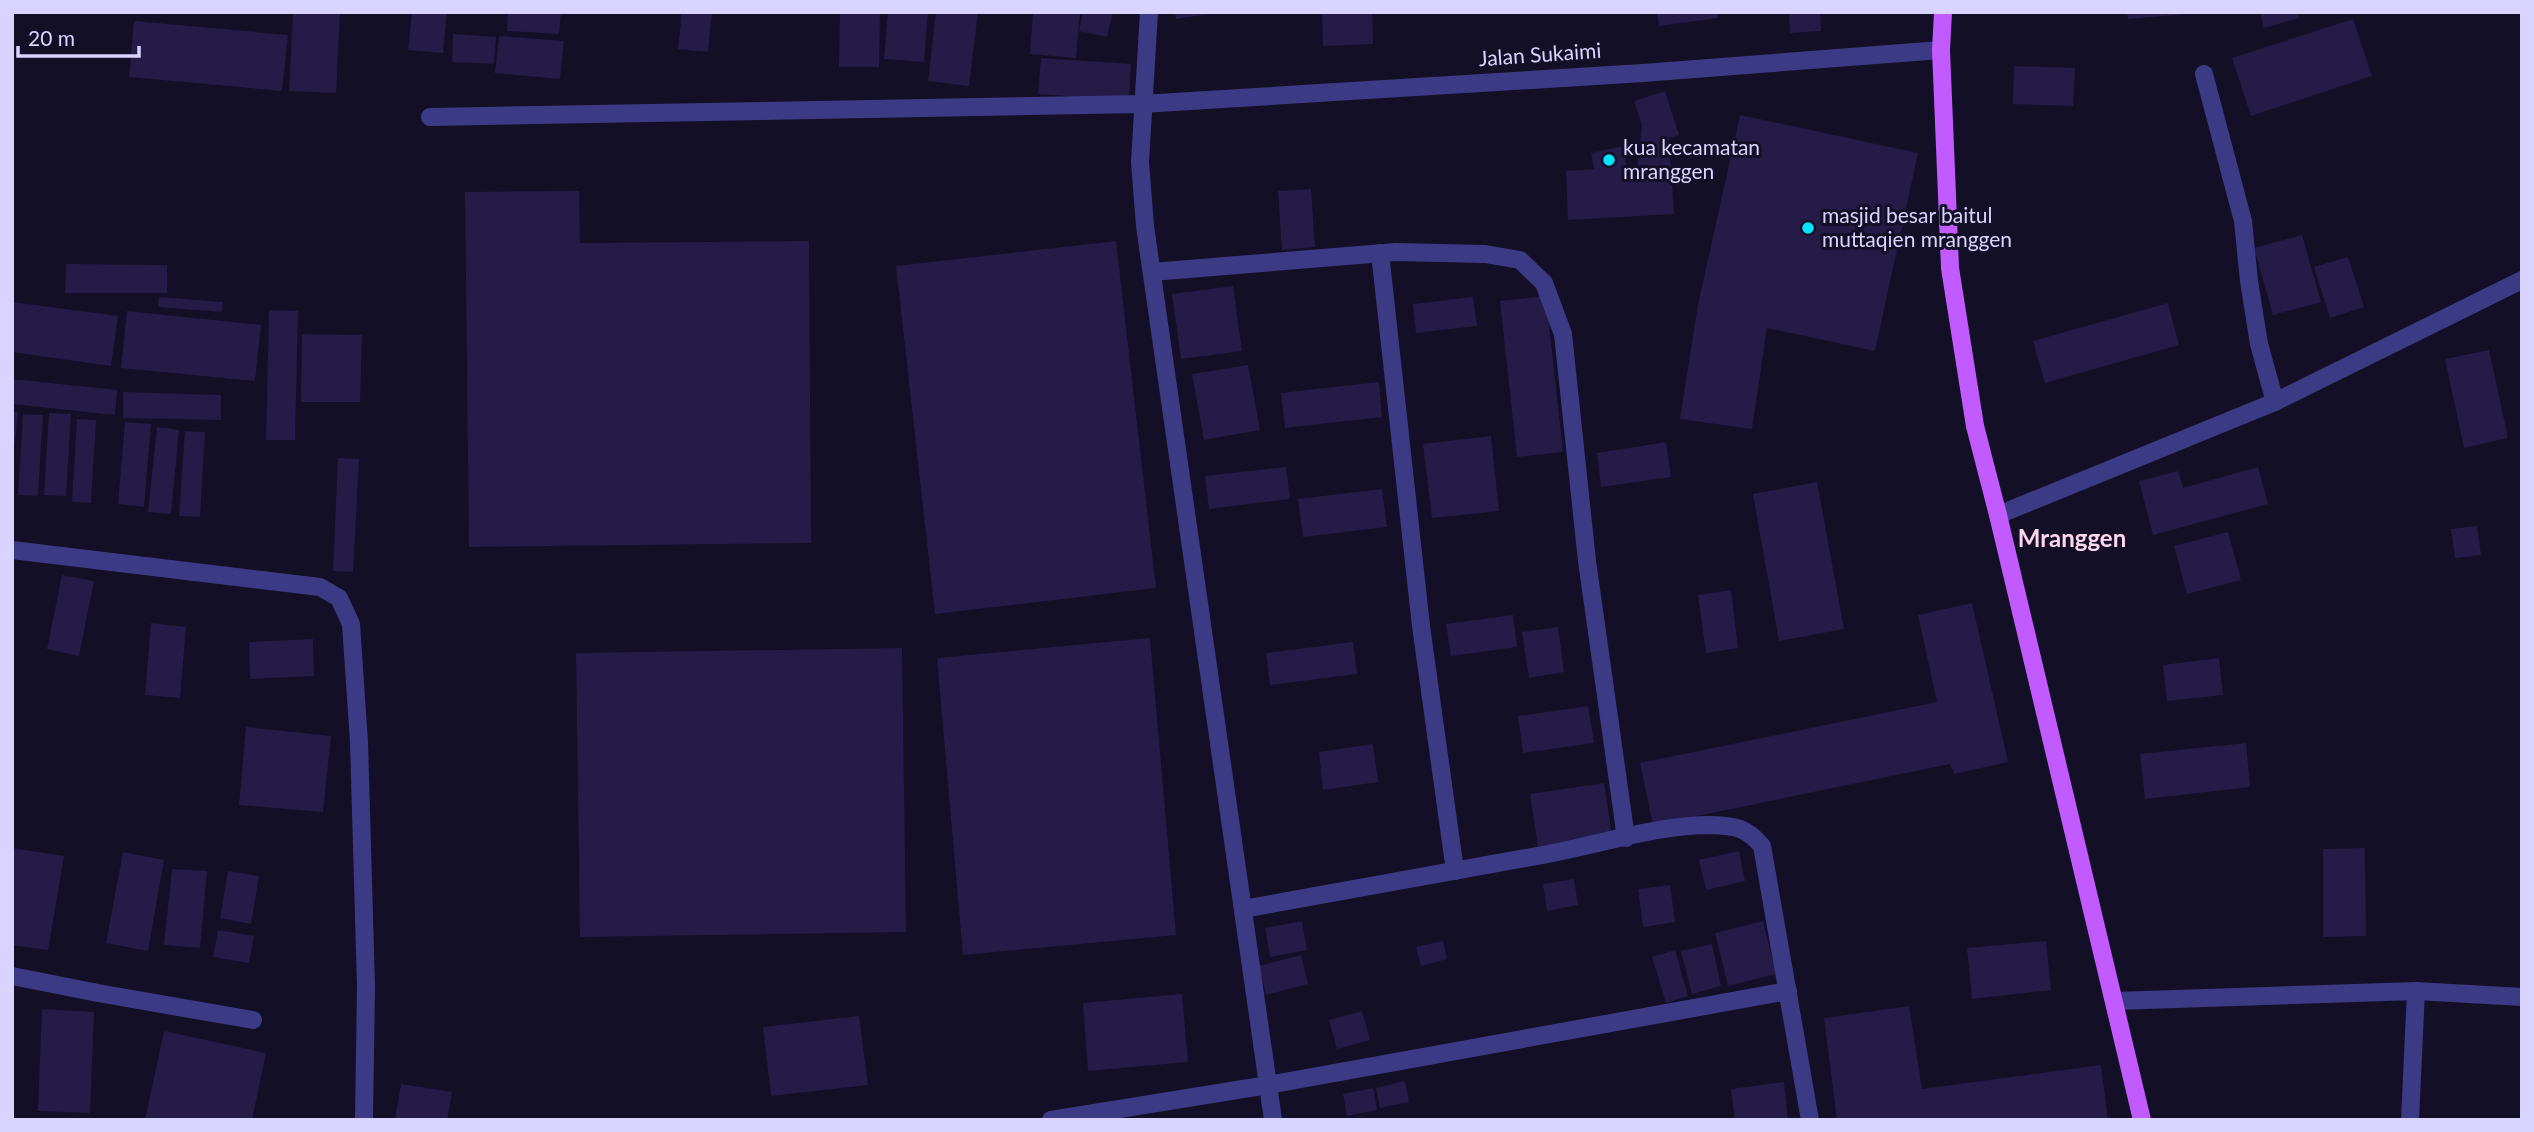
<svg xmlns="http://www.w3.org/2000/svg" width="2534" height="1132" viewBox="0 0 2534 1132" font-family="Lato,sans-serif">
<style>
.building{fill:#241b47}
.lines{fill:none;stroke-linecap:round;stroke-linejoin:round}
.minor{stroke:#3d3a85;stroke-width:18}
.major{stroke:#c25bff;stroke-width:18}
.poi-dot{fill:#00e5ff;stroke:#130f26;stroke-width:2.5}
.labels{text-anchor:middle;stroke-width:6;stroke-linejoin:round;paint-order:stroke}
.street-label{font-size:21px;fill:#d9d4ff;stroke:#130f26}
.poi-label{font-size:21px;fill:#d9d4ff;stroke:#130f26;text-anchor:start}
.quarter-label{font-size:24px;font-weight:bold;fill:#ffd6f0;stroke:#130f26}
</style>
<rect width="100%" height="100%" fill="#130f26"/>
<g class="building">
<path d="M293 12H340L336 93 289 91Z"/>
<path d="M412 12H447L443 53 408 50Z"/>
<path d="M508 12H561L559 34 507 31Z"/>
<path d="M682 12H712L708 52 678 49Z"/>
<path d="M840 12H880L879 67H839Z"/>
<path d="M888 12H928L924 62 884 59Z"/>
<path d="M936 12H978L969 86 928 81Z"/>
<path d="M1033 12H1080L1076 58 1030 54Z"/>
<path d="M1083 12H1113L1107 37 1079 31Z"/>
<path d="M1175 12H1209V14L1176 19Z"/>
<path d="M1322 12H1372L1373 44 1323 46Z"/>
<path d="M1657 12H1717L1718 18 1659 26Z"/>
<path d="M1789 12H1820L1821 31 1790 33Z"/>
<path d="M2127 12H2187V14L2128 19Z"/>
<path d="M2260 12H2297L2299 18 2264 28Z"/>
<path d="M2353 19 2372 76 2251 116 2232 58Z"/>
<path d="M134 21 288 35 282 91 129 77Z"/>
<path d="M453 34 496 37 494 64 452 62Z"/>
<path d="M499 36 564 41 560 79 495 73Z"/>
<path d="M1041 58 1131 64 1129 100 1038 94Z"/>
<path d="M2014 66 2075 68 2073 106 2013 104Z"/>
<path d="M1665 91 1679 135 1669 138 1674 214 1568 220 1566 171 1594 169 1591 153 1623 146 1627 168 1637 167 1642 125 1634 101Z"/>
<path d="M1740 115 1918 153 1875 351 1767 328 1752 429 1680 419 1698 304Z"/>
<path d="M1311 189 1315 247 1282 250 1278 191Z"/>
<path d="M579 191 580 243 809 241 811 543 469 547 465 192Z"/>
<path d="M2302 235 2321 302 2273 315 2254 248Z"/>
<path d="M1116 241 1156 588 935 614 896 266Z"/>
<path d="M2348 257 2364 307 2330 318 2314 267Z"/>
<path d="M66 264 167 265V293H65Z"/>
<path d="M1233 286 1242 351 1181 359 1172 294Z"/>
<path d="M1546 296 1563 452 1517 457 1500 301Z"/>
<path d="M159 297 223 302 222 312 158 307Z"/>
<path d="M1473 297 1477 326 1416 333 1413 304Z"/>
<path d="M12 302 118 316 111 366 12 352Z"/>
<path d="M2168 303 2179 345 2045 383 2033 341Z"/>
<path d="M269 310 298 311 295 440H266Z"/>
<path d="M127 311 261 325 255 381 121 368Z"/>
<path d="M302 334 362 335 360 402H301Z"/>
<path d="M2489 350 2508 438 2464 448 2445 359Z"/>
<path d="M1248 365 1260 430 1204 440 1192 374Z"/>
<path d="M12 379 117 390 115 415 12 404Z"/>
<path d="M1379 382 1382 417 1285 428 1281 393Z"/>
<path d="M123 392 221 395V420L123 418Z"/>
<path d="M12 411 18 412 14 449H12Z"/>
<path d="M49 413 71 414 66 496 44 495Z"/>
<path d="M23 414 43 415 38 496 18 495Z"/>
<path d="M77 419 96 420 91 503 72 502Z"/>
<path d="M125 422 151 424 144 507 118 504Z"/>
<path d="M157 427 179 430 171 514 148 512Z"/>
<path d="M185 431 205 432 200 517 179 516Z"/>
<path d="M1491 436 1499 511 1432 518 1423 444Z"/>
<path d="M1666 442 1671 477 1601 487 1597 453Z"/>
<path d="M338 458 359 459 353 572 333 571Z"/>
<path d="M1286 467 1290 499 1209 509 1205 476Z"/>
<path d="M2258 467 2268 504 2153 535 2139 481 2178 471 2183 488Z"/>
<path d="M1817 482 1844 629 1779 641 1753 494Z"/>
<path d="M1382 489 1387 527 1303 537 1298 499Z"/>
<path d="M2477 526 2481 555 2455 558 2451 529Z"/>
<path d="M2228 532 2241 580 2187 594 2174 546Z"/>
<path d="M62 575 94 581 79 656 47 649Z"/>
<path d="M1731 590 1738 648 1706 653 1698 595Z"/>
<path d="M1972 603 2008 762 1954 774 1950 764 1653 825 1640 763 1937 702 1918 615Z"/>
<path d="M1513 615 1517 647 1451 656 1446 624Z"/>
<path d="M151 623 186 627 180 698 145 695Z"/>
<path d="M1558 627 1564 672 1529 678 1522 632Z"/>
<path d="M1150 638 1176 935 963 955 937 658Z"/>
<path d="M313 639 314 676 250 679 249 642Z"/>
<path d="M1353 642 1357 674 1270 685 1266 653Z"/>
<path d="M902 648 906 932 580 937 576 653Z"/>
<path d="M2219 658 2223 695 2167 701 2163 665Z"/>
<path d="M1588 706 1594 743 1523 753 1518 716Z"/>
<path d="M246 727 331 736 323 812 239 805Z"/>
<path d="M2246 743 2250 787 2145 799 2140 754Z"/>
<path d="M1373 744 1378 782 1323 790 1319 752Z"/>
<path d="M1604 783 1612 836 1538 847 1530 794Z"/>
<path d="M12 848 64 856 48 950 12 945Z"/>
<path d="M2365 848 2366 936 2323 937V849Z"/>
<path d="M1739 851 1745 881 1706 890 1699 860Z"/>
<path d="M123 852 164 860 148 951 106 943Z"/>
<path d="M172 869 207 871 200 948 164 945Z"/>
<path d="M228 871 259 876 251 924 220 918Z"/>
<path d="M1574 879 1578 905 1547 911 1543 884Z"/>
<path d="M1670 885 1675 922 1643 927 1638 889Z"/>
<path d="M1302 921 1307 950 1270 957 1265 928Z"/>
<path d="M1763 921 1776 974 1728 986 1715 933Z"/>
<path d="M218 930 254 936 249 963 213 957Z"/>
<path d="M1443 941 1447 959 1421 966 1416 947Z"/>
<path d="M2046 941 2051 990 1972 999 1967 948Z"/>
<path d="M1712 944 1721 986 1692 994 1681 951Z"/>
<path d="M1675 950 1688 996 1666 1003 1652 957Z"/>
<path d="M1301 955 1308 984 1266 995 1259 966Z"/>
<path d="M1182 994 1188 1062 1088 1071 1083 1003Z"/>
<path d="M1909 1006 1922 1089 2101 1065 2108 1120H1837L1824 1018Z"/>
<path d="M42 1009 94 1012 90 1113 38 1111Z"/>
<path d="M1362 1011 1370 1040 1337 1049 1329 1020Z"/>
<path d="M859 1016 868 1085 771 1096 763 1027Z"/>
<path d="M164 1031 266 1053 252 1120H145Z"/>
<path d="M1405 1081 1409 1102 1380 1108 1376 1088Z"/>
<path d="M1784 1082 1788 1120H1735L1731 1089Z"/>
<path d="M401 1084 452 1092 447 1120H395Z"/>
<path d="M1373 1088 1377 1110 1347 1116 1343 1094Z"/>
</g>
<g class="lines">
<g class="minor">
<path d="M1149 12 1140 162 1145 226 1273 1120"/>
<path d="M2204 74 2243 221 2249 281 2259 344 2275 402"/>
<path d="M430 117 1142 104 1643 73 1941 50"/>
<path d="M1380 253 1421 626 1455 871"/>
<path d="M1152 272 1396 252 1485 254 1520 260 1544 283 1563 334 1587 561 1626 838"/>
<path d="M1998 515 2275 402 2522 280"/>
<path d="M12 550 320 587 339 598 351 624 359 742 366 986 364 1120"/>
<path d="M1243 909C1345 891 1447 873 1548 854 1602 844 1656 825 1711 825 1735 826 1746 827 1762 846L1810 1120"/>
<path d="M12 976 98 993 253 1020"/>
<path d="M2115 1001 2416 991 2522 997"/>
<path d="M1051 1120 1268 1085 1788 991"/>
<path d="M2410 1120 2416 991"/>
</g>
<path class="major" d="M1943 12 1941 50 1950 268 1975 426 1998 515 2142 1120"/>
</g>
<g class="poi-dot">
<circle cx="1609" cy="160" r="7"/>
<circle cx="1808" cy="228" r="7"/>
</g>
<g class="labels">
<g class="street-label">
<text transform="translate(1540 55) rotate(-4)" y="7">Jalan Sukaimi</text>
</g>
<g class="poi-label">
<text x="1623" y="155">kua kecamatan<tspan x="1623" dy="24">mranggen</tspan></text>
<text x="1822" y="223">masjid besar baitul<tspan x="1822" dy="24">muttaqien mranggen</tspan></text>
</g>
<g class="quarter-label">
<text x="2072" y="547">Mranggen</text>
</g>
</g>
<rect width="2534" height="1132" fill="none" stroke="#d9d4ff" stroke-width="28"/>
<path d="M18 46v10h121v-10" fill="none" stroke="#d9d4ff" stroke-width="3.5"/>
<text x="28" y="46" font-size="21" fill="#d9d4ff" stroke="#130f26" stroke-width="5" paint-order="stroke">20 m</text>
</svg>
